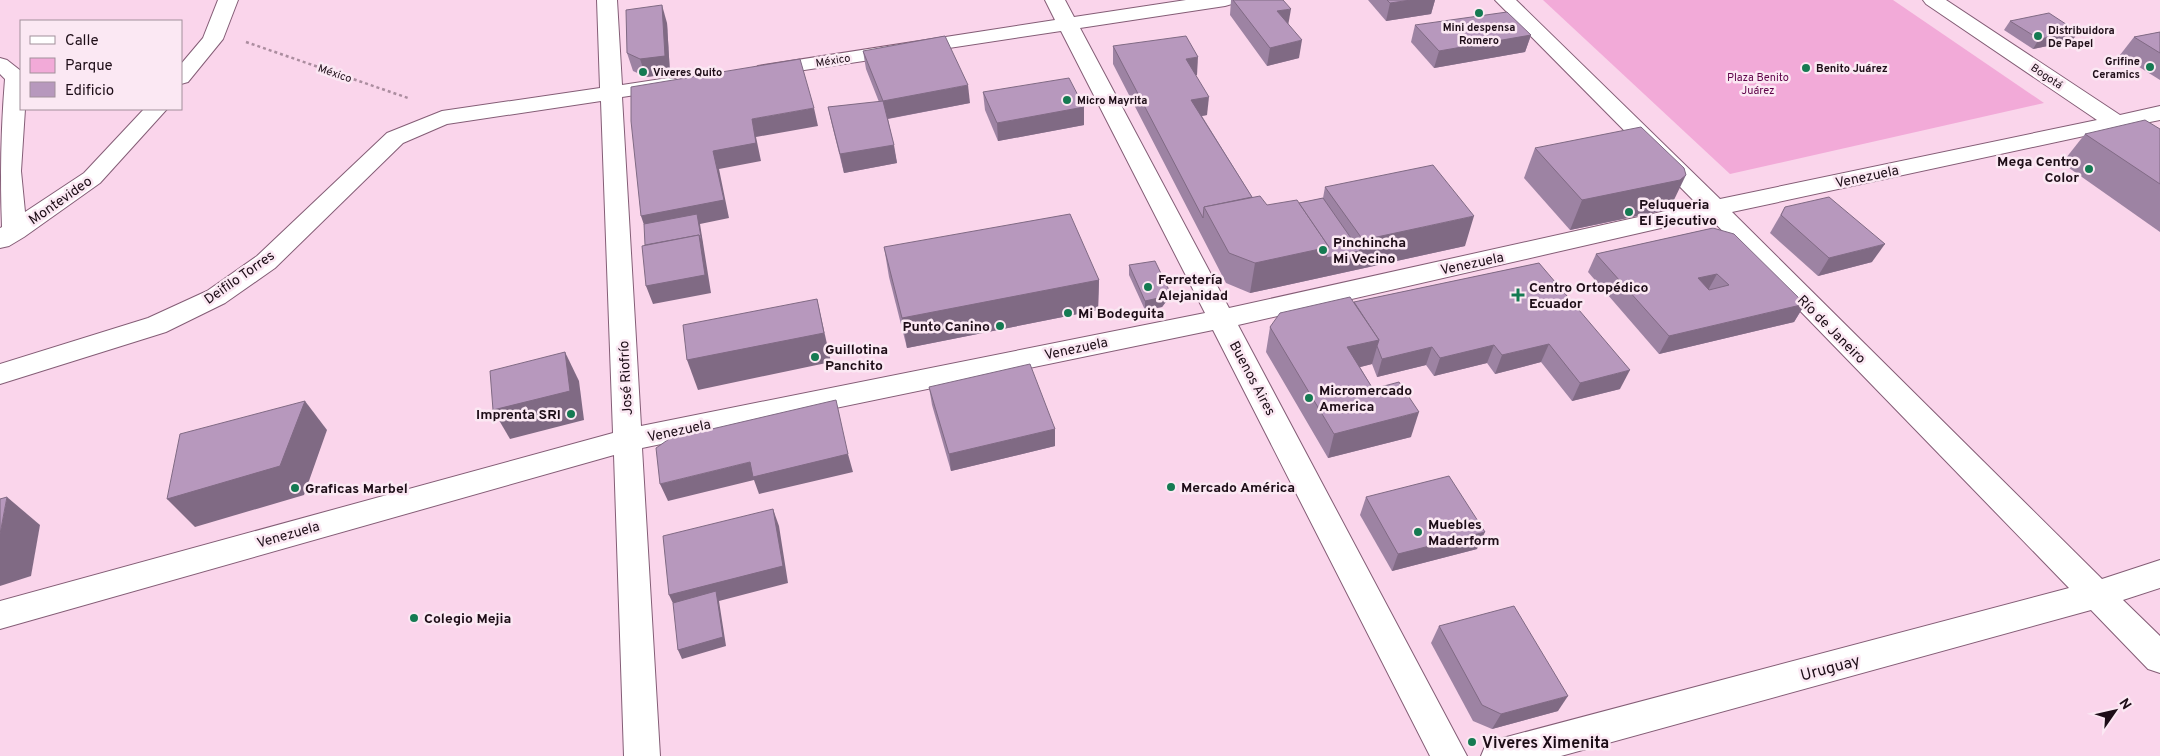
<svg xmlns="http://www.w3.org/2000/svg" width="2160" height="756" viewBox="0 0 2160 756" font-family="Overpass,sans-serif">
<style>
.green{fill:#f2aad8}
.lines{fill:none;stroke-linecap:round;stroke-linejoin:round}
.minor-casing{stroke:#845d76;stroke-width:2}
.path{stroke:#ab8d9f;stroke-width:2.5;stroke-dasharray:3 3;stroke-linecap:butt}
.minor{fill:#fff;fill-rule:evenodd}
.wall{fill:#9d83a3}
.shaded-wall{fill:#806a84}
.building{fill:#b798bd;stroke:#806a84;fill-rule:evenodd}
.poi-dot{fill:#157a52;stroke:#fbe8f3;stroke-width:2}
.labels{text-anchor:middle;stroke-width:5;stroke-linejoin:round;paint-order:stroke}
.far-poi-label{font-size:11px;font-weight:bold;fill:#1d0d17;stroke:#fbe8f3;text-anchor:start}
.far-street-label{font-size:11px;fill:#1d0d17;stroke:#fbe8f3}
.far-park-label{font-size:11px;fill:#5e0349;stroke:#fbe8f3}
.poi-label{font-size:14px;font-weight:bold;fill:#1d0d17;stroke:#fbe8f3;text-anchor:start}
.street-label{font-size:14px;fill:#1d0d17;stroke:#fbe8f3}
.near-street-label{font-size:16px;fill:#1d0d17;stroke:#fbe8f3}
.near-poi-label{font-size:16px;font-weight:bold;fill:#1d0d17;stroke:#fbe8f3;text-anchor:start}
</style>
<rect width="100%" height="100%" fill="#fad5eb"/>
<path class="green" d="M1543 0H1893L2044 103 1730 174Z"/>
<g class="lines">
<defs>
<g id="minor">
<path d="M218 0H238L223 39 188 82 181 84V64L203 38Z"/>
<path d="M597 0H617L622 85 668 78 676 79 679 84 676 89 622 97 641 426 1205 313 1061 31 765 76 758 74 754 70 758 66 1055 20 1045 0H1065L1074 17 1186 0H1235L1232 4 1225 6 1080 28 1229 308 1697 204 1495 0H1516L1720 199 2097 120 1926 4 1923 0H1946L2120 115 2160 106V120L2135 125 2160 142V159L2152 157 2112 130 1732 212 2102 579 2160 560V588L2123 600 2160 636V673L2148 669 2091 610 1561 756H1481L1486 744 1499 739 2069 588 1709 217 1238 325 1467 756H1430L1213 330 642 448 660 756H624L614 455 0 629V601L613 433 601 101 447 124 403 143 275 268 225 303 166 332 0 384V364L148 318 207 291 257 256 387 133 442 111 600 88Z"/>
<path d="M0 58 7 60 21 71V109H25L21 171 25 212 84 173 144 109H167L100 183 24 237 9 246 0 248V228L2 227C0 177 1 128 5 79L0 74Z"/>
</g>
</defs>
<use href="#minor" class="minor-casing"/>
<path class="path" d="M246 42 408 98"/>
<use href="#minor" class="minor"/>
</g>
<g class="wall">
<path d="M1231 0H1283L1288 24 1299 58 1267 66 1230 15Z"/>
<path d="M1368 0H1435L1431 14 1386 21Z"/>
<path d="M2010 21 2078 32 2072 41 2033 49 2004 30Z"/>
<path d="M667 23 670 74 646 77 633 71 627 53Z"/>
<path d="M1415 25 1531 35 1525 52 1434 68 1411 42Z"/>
<path d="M2160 32V80L2120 55 2134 37Z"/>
<path d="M1113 46 1197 75H1196L1207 115 1202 116 1252 197 1267 205 1299 203 1323 198 1325 187 1465 246 1250 293 1226 283 1113 64Z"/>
<path d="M863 51 970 103 888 119 897 163 844 173 832 125 828 107 879 102 866 69Z"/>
<path d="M983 92 1084 107V125L998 141 985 110Z"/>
<path d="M2160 129V232L2062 163 2085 134Z"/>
<path d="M1535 148 1672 204 1666 210 1570 230 1524 178Z"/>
<path d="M1785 207 1872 262 1818 276 1770 233Z"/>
<path d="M1713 228 1805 304 1794 322 1659 354 1588 272 1596 254Z"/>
<path d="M884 247 1099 280 1098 310 907 348 889 277Z"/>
<path d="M1539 263 1620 389 1572 401 1541 362 1495 374 1487 363 1434 376 1426 365 1377 377 1372 364 1360 367 1373 389 1411 437 1328 458 1266 352 1270 327 1354 302Z"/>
<path d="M1129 265 1168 299 1162 307 1145 310 1129 275Z"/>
<path d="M929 387 1055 429V446L951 471 932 405Z"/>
<path d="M1366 497 1477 549 1392 571 1360 515Z"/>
<path d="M1439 626 1558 711 1492 729 1473 721 1431 643Z"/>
</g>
<g class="shaded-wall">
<path d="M1411 0H1435L1431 14 1386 21 1390 3Z"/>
<path d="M662 5 667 23 670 74 646 77 640 59Z"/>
<path d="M1291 9 1288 26 1277 11Z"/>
<path d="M2078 32 2072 41 2033 49 2039 39Z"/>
<path d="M1531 35 1525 52 1434 68 1439 51Z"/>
<path d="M1302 40 1299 58 1267 66 1270 48Z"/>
<path d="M1198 57 1197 75 1185 76 1186 59Z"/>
<path d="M968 85 970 103 886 119 883 101Z"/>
<path d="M1209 97 1207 115 1190 118 1191 100Z"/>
<path d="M1084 107V125L998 141 997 123Z"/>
<path d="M814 108 818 126 756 137 761 161 719 169 729 218 700 224 711 293 653 304 646 286 649 264 647 234 641 216 713 151 752 119Z"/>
<path d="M894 145 897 163 844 173 840 154Z"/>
<path d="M1686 175 1672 204 1666 210 1570 230 1582 200Z"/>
<path d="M1474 216 1465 246 1250 293 1255 263 1329 247 1360 251 1363 240Z"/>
<path d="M1885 244 1872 262 1818 276 1829 258Z"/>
<path d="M1717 274 1707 292 1698 278Z"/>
<path d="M1099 280 1098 310 907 348 902 318Z"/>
<path d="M1169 290 1168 299 1162 307 1145 310V301Z"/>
<path d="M817 299 831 362 698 390 687 360Z"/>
<path d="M1805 304 1794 322 1659 354 1669 336Z"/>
<path d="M1379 340 1372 364 1341 372 1347 347Z"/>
<path d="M1549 344 1541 362 1495 374 1502 355Z"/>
<path d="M1494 345 1487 363 1434 376 1440 358Z"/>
<path d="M1432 347 1426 365 1377 377 1382 359Z"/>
<path d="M565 352 579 381 584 420 510 439 493 410Z"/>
<path d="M1630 370 1620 389 1572 401 1580 383Z"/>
<path d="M305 401 327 430 304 495 195 527 167 499Z"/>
<path d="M1419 412 1411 437 1328 458 1334 434Z"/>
<path d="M1055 429V446L951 471 949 454Z"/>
<path d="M848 454 853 472 759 494 754 480 668 501 660 484 750 462Z"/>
<path d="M7 497 40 525 31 576 0 586V534Z"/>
<path d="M773 509 779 526 788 583 719 601 726 646 682 659 678 650 677 612 669 595Z"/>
<path d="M1485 532 1477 549 1392 571 1398 554Z"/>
<path d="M1568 696 1558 711 1492 729 1501 714Z"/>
</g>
<g class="building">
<path d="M1233 0H1283L1291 9 1277 11 1302 40 1270 48Z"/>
<path d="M1387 0H1411L1390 3Z"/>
<path d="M662 5 665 56 640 59 627 53 626 10Z"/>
<path d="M1507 12 1531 35 1439 51 1415 25Z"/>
<path d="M2049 13 2078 32 2039 39 2010 21Z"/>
<path d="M2160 32V53L2134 37Z"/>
<path d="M945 36 968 85 883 101 894 145 840 154 828 107 883 101 863 51Z"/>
<path d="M1186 36 1198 57 1186 59 1209 97 1191 100 1252 197 1204 207 1203 218 1113 46Z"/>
<path d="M800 59 814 108 752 119 756 143 713 151 724 200 641 216 631 121V87Z"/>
<path d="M1069 78 1084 107 997 123 983 92Z"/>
<path d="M2145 120 2160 129V184L2085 134Z"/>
<path d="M1641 127 1684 168 1686 175 1680 180 1582 200 1535 148Z"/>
<path d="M1433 165 1474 216 1363 240 1325 187Z"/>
<path d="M1260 196 1267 205 1297 200 1329 247 1255 263 1229 253 1204 207Z"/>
<path d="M1829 197 1885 244 1829 258 1781 215 1785 207Z"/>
<path d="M1323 198 1360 251 1326 258 1329 247 1299 203Z"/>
<path d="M697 214 702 243 699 235 645 245 644 224Z"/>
<path d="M1070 214 1099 280 902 318 884 247Z"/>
<path d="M1713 228 1734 234 1805 304 1669 336 1596 254ZM1717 274 1729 285 1709 290 1698 278Z"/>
<path d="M699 235 705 275 646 286 642 246Z"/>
<path d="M1155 261 1169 290 1163 297 1145 301 1129 265Z"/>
<path d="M1539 263 1630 370 1580 383 1549 344 1502 355 1494 345 1440 358 1432 347 1382 359 1377 346 1379 340 1354 302Z"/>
<path d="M1350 297 1379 340 1347 347 1373 389 1399 382 1419 412 1334 434 1270 327 1280 313Z"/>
<path d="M817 299 824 333 687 360 683 325Z"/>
<path d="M565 352 570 391 493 410 490 371Z"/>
<path d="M1030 364 1055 429 949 454 929 387Z"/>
<path d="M836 400 848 454 753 477 750 462 660 484 656 448 669 439Z"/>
<path d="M305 401 280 466 167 499 180 434Z"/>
<path d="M1449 476 1485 532 1398 554 1366 497Z"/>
<path d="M7 497 0 534V499Z"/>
<path d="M773 509 783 566 669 595 663 536Z"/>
<path d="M716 591 723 637 678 650 673 603Z"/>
<path d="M1514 606 1568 696 1501 714 1482 705 1439 626Z"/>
</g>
<g class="poi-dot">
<circle cx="1479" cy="13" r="5"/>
<circle cx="2038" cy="36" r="5"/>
<circle cx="2150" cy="67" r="5"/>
<circle cx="1806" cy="68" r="5"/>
<circle cx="643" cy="72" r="5"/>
<circle cx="1067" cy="100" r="5"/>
<circle cx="2089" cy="169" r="5"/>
<circle cx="1629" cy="212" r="5"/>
<circle cx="1323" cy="250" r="5"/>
<circle cx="1148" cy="287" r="5"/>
<path d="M1515.5 287.5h5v5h5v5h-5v5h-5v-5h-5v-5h5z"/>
<circle cx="1068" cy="313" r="5"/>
<circle cx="1000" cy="326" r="5"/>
<circle cx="815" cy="357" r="5"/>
<circle cx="1309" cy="398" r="5"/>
<circle cx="571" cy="414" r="5"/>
<circle cx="1171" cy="487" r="5"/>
<circle cx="295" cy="488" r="5"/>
<circle cx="1418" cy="532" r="5"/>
<circle cx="414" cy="618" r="5"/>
<circle cx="1472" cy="742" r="5"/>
</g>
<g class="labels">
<g class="far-poi-label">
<text x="1479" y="31" text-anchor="middle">Mini despensa<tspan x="1479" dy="13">Romero</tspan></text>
<text x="2048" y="34">Distribuidora<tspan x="2048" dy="13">De Papel</tspan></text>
<text x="2140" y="65" text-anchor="end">Grifine<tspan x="2140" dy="13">Ceramics</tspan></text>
<text x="1816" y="72">Benito Juárez</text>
<text x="653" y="76">Viveres Quito</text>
<text x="1077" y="104">Micro Mayrita</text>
</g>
<g class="far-street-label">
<text transform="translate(833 60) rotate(-9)" y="4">México</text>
<text transform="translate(335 73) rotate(19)" y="4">México</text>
<text transform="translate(2047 76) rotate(34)" y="4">Bogotá</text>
</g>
<g class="far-park-label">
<text x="1758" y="81">Plaza Benito<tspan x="1758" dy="13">Juárez</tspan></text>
</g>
<g class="poi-label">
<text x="2079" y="166" text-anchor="end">Mega Centro<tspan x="2079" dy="16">Color</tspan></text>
<text x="1639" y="209">Peluqueria<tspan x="1639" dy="16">El Ejecutivo</tspan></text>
<text x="1333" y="247">Pinchincha<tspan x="1333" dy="16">Mi Vecino</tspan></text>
<text x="1158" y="284">Ferretería<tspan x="1158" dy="16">Alejanidad</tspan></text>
<text x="1529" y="292">Centro Ortopédico<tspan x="1529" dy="16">Ecuador</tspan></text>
<text x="1078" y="318">Mi Bodeguita</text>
<text x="990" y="331" text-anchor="end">Punto Canino</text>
<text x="825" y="354">Guillotina<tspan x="825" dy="16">Panchito</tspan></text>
<text x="1319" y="395">Micromercado<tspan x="1319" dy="16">America</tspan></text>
<text x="561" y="419" text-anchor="end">Imprenta SRI</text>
<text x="1181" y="492">Mercado América</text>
<text x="305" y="493">Graficas Marbel</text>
<text x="1428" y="529">Muebles<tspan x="1428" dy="16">Maderform</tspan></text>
<text x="424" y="623">Colegio Mejia</text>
</g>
<g class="street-label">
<text transform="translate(1867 176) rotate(-12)" y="5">Venezuela</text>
<text transform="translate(60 200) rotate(-35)" y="5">Montevideo</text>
<text transform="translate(1472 263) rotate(-12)" y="5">Venezuela</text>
<text transform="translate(239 277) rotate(-35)" y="5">Deifilo Torres</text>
<text transform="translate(1832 329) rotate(45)" y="5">Río de Janeiro</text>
<text transform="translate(1076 348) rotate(-12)" y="5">Venezuela</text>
<text transform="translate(625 378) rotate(-93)" y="5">José Riofrío</text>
<text transform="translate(1253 378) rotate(62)" y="5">Buenos Aires</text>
<text transform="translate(679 430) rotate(-12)" y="5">Venezuela</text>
<text transform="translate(288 534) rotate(-16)" y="5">Venezuela</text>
</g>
<g class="near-street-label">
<text transform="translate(1830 667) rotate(-15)" y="6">Uruguay</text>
</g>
<g class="near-poi-label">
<text x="1482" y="748">Viveres Ximenita</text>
</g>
</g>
<rect x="20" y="20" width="162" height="90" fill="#fbe8f3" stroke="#a2909b"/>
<rect x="30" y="36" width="25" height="8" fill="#ffffff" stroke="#a2909b"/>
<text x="65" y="45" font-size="15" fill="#1d0d17">Calle</text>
<rect x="30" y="58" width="25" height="15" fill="#f2aad8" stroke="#a2909b"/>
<text x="65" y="70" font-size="15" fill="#1d0d17">Parque</text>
<rect x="30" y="82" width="25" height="15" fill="#b798bd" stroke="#a2909b"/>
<text x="65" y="95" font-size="15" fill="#1d0d17">Edificio</text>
<g transform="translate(2115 711) rotate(56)" stroke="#fbe8f3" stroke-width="4" paint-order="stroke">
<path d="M0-4L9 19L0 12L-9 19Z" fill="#1d0d17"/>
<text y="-8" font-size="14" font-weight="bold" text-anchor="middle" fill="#1d0d17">N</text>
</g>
</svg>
